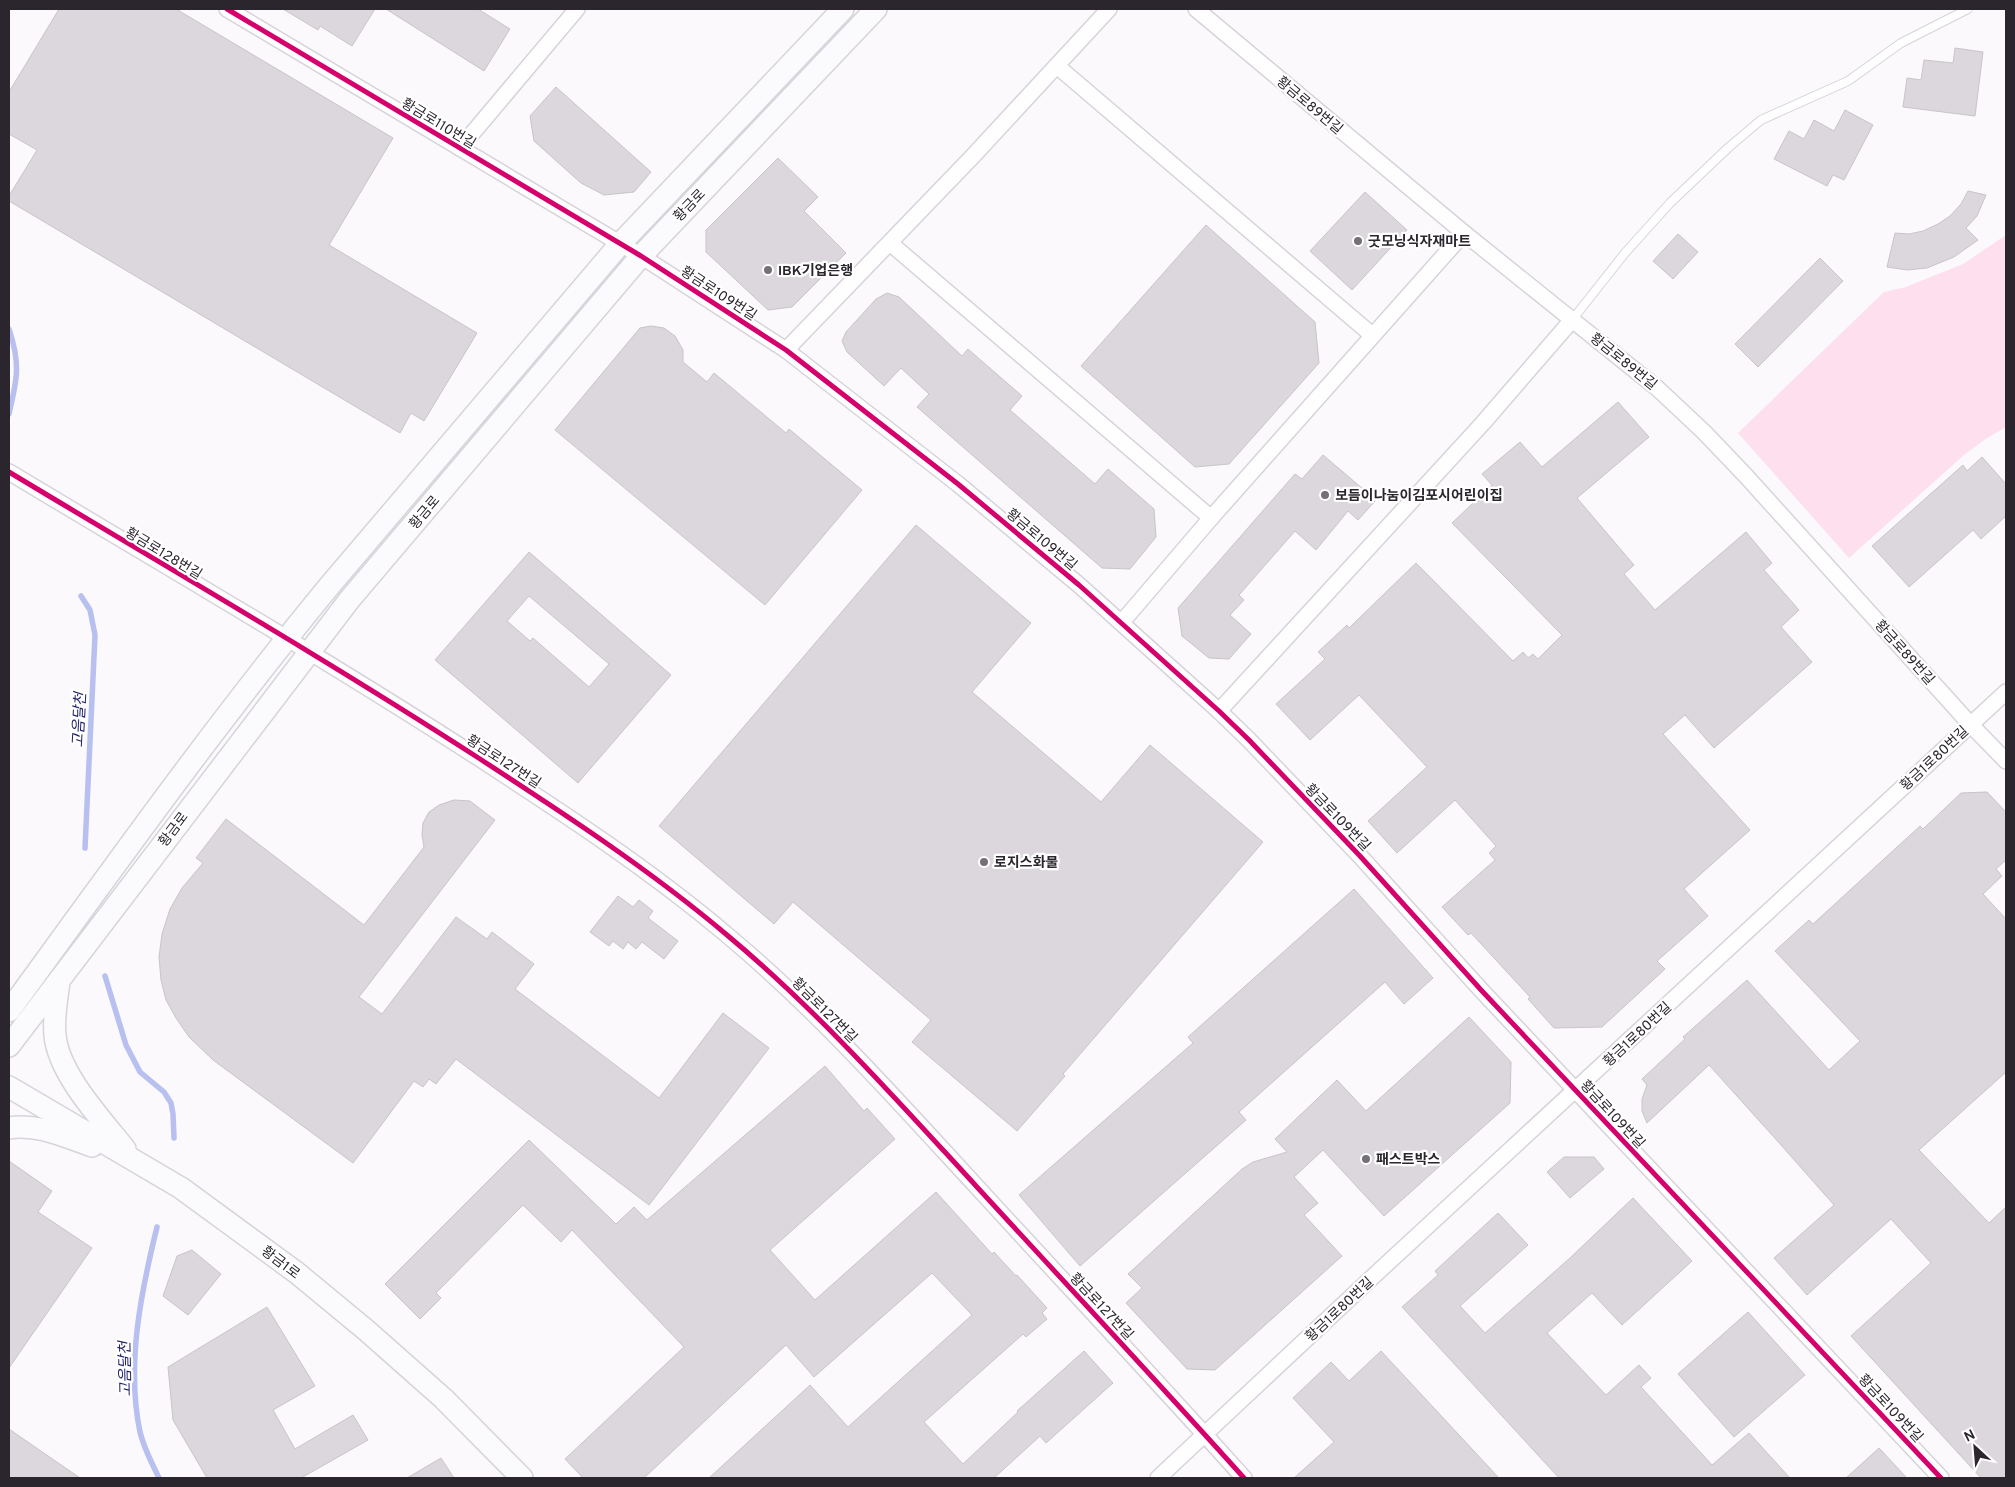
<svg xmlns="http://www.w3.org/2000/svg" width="2015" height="1487" viewBox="0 0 2015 1487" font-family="Overpass,'Noto Sans KR',sans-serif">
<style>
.green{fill:#fddfed}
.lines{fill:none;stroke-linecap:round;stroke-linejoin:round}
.stream{stroke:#b7c0ef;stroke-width:5.5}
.building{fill:#dcd7dc;stroke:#c8c4c8;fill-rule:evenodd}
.lane-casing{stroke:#d7d3da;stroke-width:10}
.street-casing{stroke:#d7d3da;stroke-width:18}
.secondary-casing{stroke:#d7d3da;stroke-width:24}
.lane{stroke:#fefeff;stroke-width:8}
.street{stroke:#fefeff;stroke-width:15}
.secondary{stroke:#fbfbfd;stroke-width:21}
.cycleway-casing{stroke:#fff;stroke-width:8}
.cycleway{stroke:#d6006c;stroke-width:5}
.poi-dot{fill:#747076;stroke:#fff;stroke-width:2}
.labels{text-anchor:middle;stroke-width:4.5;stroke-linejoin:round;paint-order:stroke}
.street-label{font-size:14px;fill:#2b262e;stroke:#fff}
.poi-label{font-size:14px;font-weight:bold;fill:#2b262e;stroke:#fff;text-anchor:start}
.water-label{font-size:15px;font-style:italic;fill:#1d1f6a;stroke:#fff}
</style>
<rect width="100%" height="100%" fill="#fbf9fc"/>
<path class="green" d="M2006 235V427L1984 440 1964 455 1849 558 1738 433 1884 292 1906 287 1963 264Z"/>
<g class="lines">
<g class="stream">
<path d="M9 329C21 365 17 379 9 414"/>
<path d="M81 596 90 610 95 635 85 848"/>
<path d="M105 976 126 1045 140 1072 164 1092 171 1103 173 1114 174 1138"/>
<path d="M157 1227C141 1292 126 1365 140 1432 144 1449 152 1463 159 1478"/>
</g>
</g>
<g class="building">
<path d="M59 9H176L393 138 329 245 477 333 424 421 411 413 400 433 9 201V196L37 150 9 134V92Z"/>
<path d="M283 9H375L352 46 320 26 318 30Z"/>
<path d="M386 9H478L510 29 484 71Z"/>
<path d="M1955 48 1983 52 1975 116 1903 107 1907 78 1921 80 1924 60 1953 63Z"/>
<path d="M556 87 651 172 634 192 604 195 581 183 534 141 530 116Z"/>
<path d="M1845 110 1873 125 1844 180 1833 175 1827 186 1774 159 1789 131 1804 139 1814 120 1834 131Z"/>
<path d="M778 158 818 197 804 211 846 253 792 307 768 310 706 252V230Z"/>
<path d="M1968 191 1986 195 1977 216 1966 228 1978 240 1954 257 1927 268 1907 270 1887 267 1895 233 1909 234 1923 231 1938 224 1950 216 1961 204Z"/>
<path d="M1365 192 1407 230 1352 290 1310 251Z"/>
<path d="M1206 225 1315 322 1319 363 1229 464 1195 467 1081 366Z"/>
<path d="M1678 234 1698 252 1673 279 1653 261Z"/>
<path d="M1820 258 1843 281 1758 367 1735 344Z"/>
<path d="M887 293 899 297 962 356 968 349 1022 396 1010 410 1095 484 1108 469 1154 509 1156 537 1130 569 1102 568 917 407 929 394 901 368 884 386 847 352 842 341 846 332 876 299Z"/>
<path d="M651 326 664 328 675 336 683 350V362L707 382 714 373 786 433 789 429 862 490 765 605 555 430 640 328Z"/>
<path d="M1618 402 1649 437 1577 498 1634 565 1624 574 1655 610 1746 532 1772 563 1764 570 1799 610 1781 627 1812 662 1714 748 1685 715 1663 734 1750 830 1684 889 1708 916 1657 961 1665 969 1602 1027 1554 1028 1528 999 1530 997 1471 933 1468 935 1442 907 1495 860 1489 853 1496 846 1455 800 1397 853 1368 821 1427 767 1359 695 1310 740 1276 704 1325 659 1318 652 1347 625 1349 628 1416 563 1513 661 1523 652 1528 658 1533 654 1538 659 1562 635 1452 523 1492 485 1482 474 1520 442 1542 467Z"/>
<path d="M1323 455 1376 500 1358 520 1348 511 1316 550 1295 531 1239 595 1244 600 1230 615 1251 634 1229 659 1209 658 1182 636 1178 608 1295 474 1302 479Z"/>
<path d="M1982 457 2006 484V516L1981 539 1973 530 1909 587 1872 546 1963 465 1967 471Z"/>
<path d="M916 525 1031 623 972 692 1101 802 1150 745 1263 842 1063 1074 1065 1076 1017 1131 912 1042 931 1020 793 902 774 924 659 826Z"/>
<path d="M529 552 671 675 578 783 435 660ZM529 596 609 664 589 687 533 638 530 641 507 621Z"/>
<path d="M1987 792 2006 812V860L1996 869 2002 876 1983 894 2006 919V1072L1919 1150 1989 1223 2006 1207V1478H1981L1851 1336 1931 1263 1891 1219 1807 1295 1774 1258 1834 1205 1781 1145 1709 1065 1647 1123 1642 1111V1099L1647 1085 1642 1079 1685 1039 1683 1037 1747 980 1829 1070 1860 1041 1775 951 1809 920 1813 924 1920 826 1923 829 1961 793Z"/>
<path d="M454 800 470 801 495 820 359 997 382 1014 456 917 487 939 492 932 534 964 515 989 659 1098 723 1013 769 1048 649 1205 456 1059 436 1084 429 1079 423 1087 414 1081 353 1163 213 1060 189 1037 176 1018 166 1000 161 980 159 957 162 934 170 909 182 888 203 863 196 858 226 819 364 925 424 847 422 835 423 823 429 812 439 805Z"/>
<path d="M1354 889 1433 978 1404 1004 1385 982 1239 1112 1246 1120 1080 1266 1019 1195 1193 1043 1188 1037Z"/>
<path d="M618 896 633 907 639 900 653 911 648 918 678 941 664 959 642 942 636 949 628 942 623 949 613 941 609 946 590 932Z"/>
<path d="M1469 1017 1511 1062 1510 1103 1384 1216 1323 1150 1294 1177 1318 1203 1304 1215 1342 1256 1215 1370 1187 1369 1126 1303 1142 1288 1128 1274 1242 1169 1253 1162 1287 1152 1275 1139 1337 1080 1366 1111Z"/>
<path d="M825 1066 864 1111 867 1108 895 1139 770 1250 815 1300 936 1192 992 1254 994 1252 1016 1276 1017 1275 1047 1308 1042 1313 1047 1319 1026 1337 1023 1334 924 1422 963 1464 1018 1412 1017 1411 1084 1351 1113 1383 1046 1443 1040 1436 994 1478H709L810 1385 848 1427 972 1315 932 1273 814 1377 786 1345 644 1478H583L565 1459 684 1347 572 1230 561 1242 523 1205 436 1293 441 1298 420 1319 385 1284 529 1140 616 1224 634 1207 647 1220Z"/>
<path d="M1564 1157H1594L1604 1169 1570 1198 1547 1172Z"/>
<path d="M9 1161 52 1191 38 1212 92 1248 9 1368Z"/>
<path d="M1633 1198 1692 1261 1622 1325 1592 1293 1547 1333 1606 1395 1639 1365 1651 1378 1641 1387 1712 1465 1749 1433 1790 1478H1559L1402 1307 1438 1275 1435 1271 1498 1213 1528 1245 1460 1306 1485 1333 1570 1258Z"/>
<path d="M192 1250 221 1274 188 1315 163 1296 177 1256Z"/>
<path d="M267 1307 315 1386 273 1410 295 1449 353 1415 368 1440 301 1478H207L173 1420 168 1367Z"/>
<path d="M1748 1312 1805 1375 1734 1437 1678 1374Z"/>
<path d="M1381 1351 1499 1478H1294L1334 1442 1293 1398 1331 1362 1349 1381Z"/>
<path d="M9 1429 80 1478H9Z"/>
<path d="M1879 1448 1907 1478H1846Z"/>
<path d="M441 1458 454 1478H407Z"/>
</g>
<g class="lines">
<defs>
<path id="lane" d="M1572 320 1625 253 1670 203 1729 147 1761 120 1848 81 1901 43 1968 9"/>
<g id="street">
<path d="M227 9 641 256 786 350 958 484 1079 585 1219 711 1249 740 1360 856 1482 991 1941 1478"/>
<path d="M1196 9 1464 233 1657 388 1704 432 1746 476 1970 724 2006 761"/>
<path d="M1057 66 1372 335"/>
<path d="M460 148 577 9"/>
<path d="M890 243 1211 518"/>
<path d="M786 350 973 156 1109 9"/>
<path d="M9 472C165 566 324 658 477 757 563 813 649 869 727 935 818 1011 897 1100 977 1187 1066 1284 1156 1380 1244 1478"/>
<path d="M1122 622 1211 518 1464 233"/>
<path d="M1219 711 1483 423 1572 320"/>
<path d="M1158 1478 1379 1271 2006 692"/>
</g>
<g id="secondary">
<path d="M59 981C57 999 53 1017 55 1035 58 1073 101 1119 125 1149"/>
<path d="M9 1011C114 867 217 722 331 584L620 244 843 9"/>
<path d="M9 1046 350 599 641 256 876 9"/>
<path d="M9 1087 181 1188 297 1273 366 1330 444 1399 522 1478"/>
<path d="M9 1128C37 1123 66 1137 92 1146"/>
</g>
</defs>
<use href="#lane" class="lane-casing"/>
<use href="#street" class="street-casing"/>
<use href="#secondary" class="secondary-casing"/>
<use href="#lane" class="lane"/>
<use href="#street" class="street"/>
<use href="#secondary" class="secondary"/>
<defs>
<g id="cycleway">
<path d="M227 9 641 256 786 350 958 484 1079 585 1219 711 1249 740 1360 856 1482 991 1941 1478"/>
<path d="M9 472C165 566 324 658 477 757 563 813 649 869 727 935 818 1011 897 1100 977 1187 1066 1284 1156 1380 1244 1478"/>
</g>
</defs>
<use href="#cycleway" class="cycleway-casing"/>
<use href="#cycleway" class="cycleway"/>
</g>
<g class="poi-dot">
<circle cx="1358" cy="241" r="5"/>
<circle cx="768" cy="270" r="5"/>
<circle cx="1325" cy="495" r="5"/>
<circle cx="984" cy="862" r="5"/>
<circle cx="1366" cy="1159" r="5"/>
</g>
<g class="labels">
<g class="street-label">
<text transform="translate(1310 105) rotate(40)" y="5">황금로89번길</text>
<text transform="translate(439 123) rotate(31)" y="5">황금로110번길</text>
<text transform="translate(689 205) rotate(-46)" y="5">황금로</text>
<text transform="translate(719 293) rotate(33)" y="5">황금로109번길</text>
<text transform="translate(1624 361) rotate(39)" y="5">황금로89번길</text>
<text transform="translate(424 512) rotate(-50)" y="5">황금로</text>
<text transform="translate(1042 539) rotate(40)" y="5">황금로109번길</text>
<text transform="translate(164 553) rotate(31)" y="5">황금로128번길</text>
<text transform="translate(1905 652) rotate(48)" y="5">황금로89번길</text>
<text transform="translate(1934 758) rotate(-43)" y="5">황금1로80번길</text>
<text transform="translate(504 761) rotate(33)" y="5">황금로127번길</text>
<text transform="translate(1338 817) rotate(46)" y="5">황금로109번길</text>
<text transform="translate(173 829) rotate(-53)" y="5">황금로</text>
<text transform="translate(825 1010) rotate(45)" y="5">황금로127번길</text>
<text transform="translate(1637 1034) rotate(-43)" y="5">황금1로80번길</text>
<text transform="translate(1613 1114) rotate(47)" y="5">황금로109번길</text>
<text transform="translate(281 1262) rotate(37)" y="5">황금1로</text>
<text transform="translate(1102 1306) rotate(47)" y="5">황금로127번길</text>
<text transform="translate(1339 1309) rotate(-43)" y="5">황금1로80번길</text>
<text transform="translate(1891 1408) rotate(47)" y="5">황금로109번길</text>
</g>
<g class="poi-label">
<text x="1368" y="246">굿모닝식자재마트</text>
<text x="778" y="275">IBK기업은행</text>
<text x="1335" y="500">보듬이나눔이김포시어린이집</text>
<text x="994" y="867">로지스화물</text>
<text x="1376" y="1164">패스트박스</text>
</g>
<g class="water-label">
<text transform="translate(79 720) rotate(-87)" y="5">고음달천</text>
<text transform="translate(125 1369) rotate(-91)" y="5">고음달천</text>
</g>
</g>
<rect width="2015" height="1487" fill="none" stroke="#2b262e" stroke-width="20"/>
<g transform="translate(1975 1447) rotate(334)" stroke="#ffffff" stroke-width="4" paint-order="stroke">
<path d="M0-4L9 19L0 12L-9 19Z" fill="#2b262e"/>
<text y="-8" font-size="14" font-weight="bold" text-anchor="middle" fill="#2b262e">N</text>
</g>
</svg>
